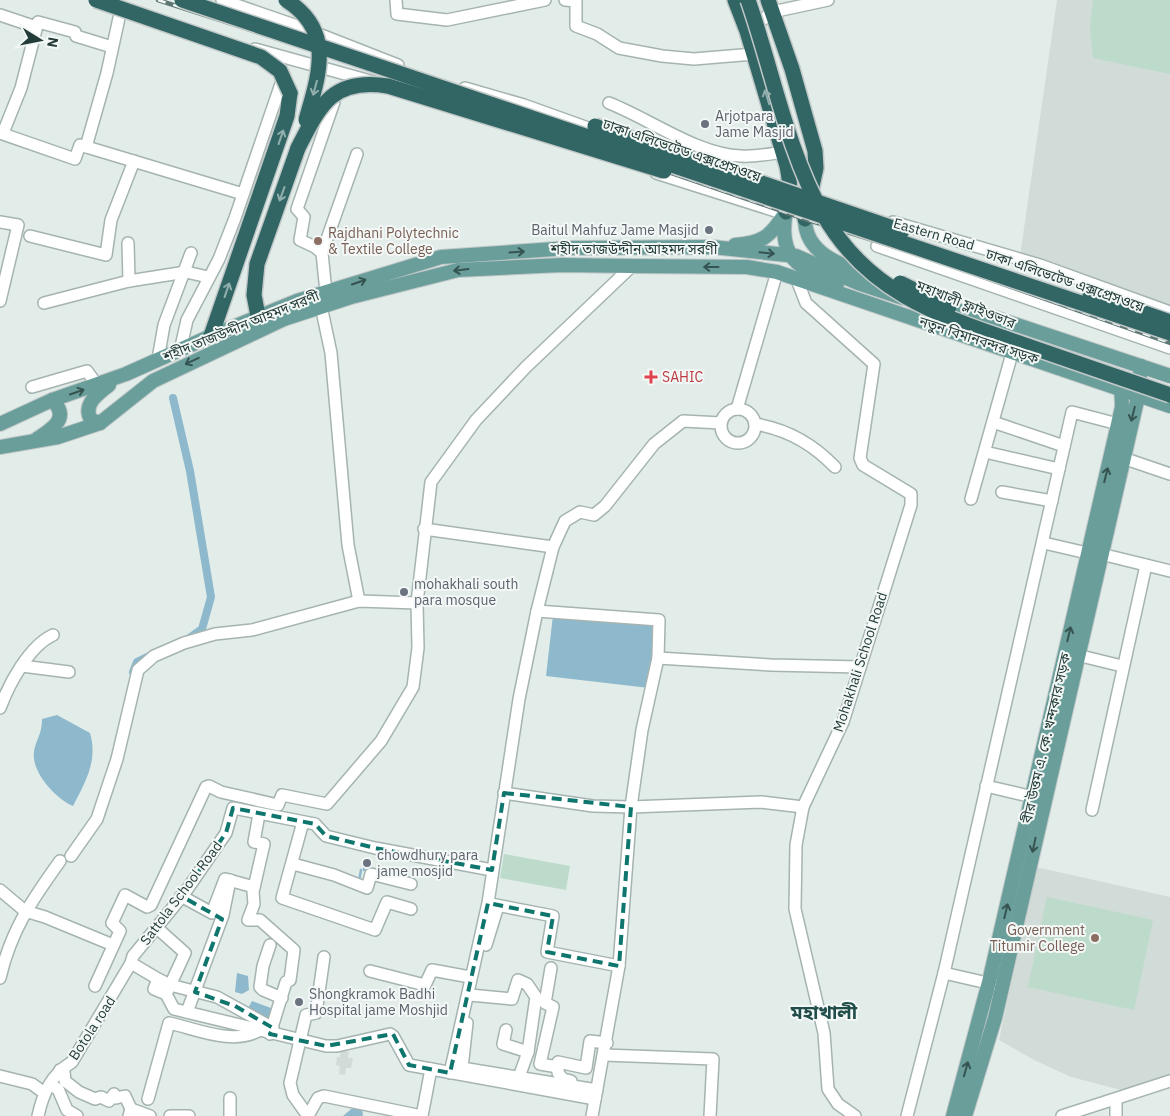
<svg xmlns="http://www.w3.org/2000/svg" width="1170" height="1116" viewBox="0 0 1170 1116" font-family="'IBM Plex Sans','Noto Sans Bengali',sans-serif">
<style>
.built{fill:#d1dbd8}
.green{fill:#bddbca}
.water{fill:#8eb9cd}
.lines{fill:none;stroke-linecap:round;stroke-linejoin:round}
.stream{stroke:#8eb9cd;stroke-width:2.5}
.canal{stroke:#8eb9cd;stroke-width:8}
.minor-casing{stroke:#a5b4b1;stroke-width:14}
.major-casing{stroke:#c1c8c8;stroke-width:16}
.highway-casing{stroke:#c1c8c8;stroke-width:18}
.minor{stroke:#fff;stroke-width:11}
.major{stroke:#6a9e9a;stroke-width:14}
.highway{stroke:#316664;stroke-width:15}
.tram{stroke:#5e7775;stroke-width:1}
.rail-casing{stroke:#5e7775;stroke-width:4.5}
.rail{stroke:#f3f8f6;stroke-width:2.5;stroke-dasharray:8;stroke-linecap:butt}
.highway-bridge-casing{stroke:#c1c8c8;stroke-width:18;stroke-linecap:butt}
.highway-bridge{stroke:#316664;stroke-width:15}
.oneway{stroke:#92afad}
.oneway2{stroke:#355451}
.marked{fill:none;stroke:#0f766e;stroke-width:4;stroke-dasharray:10 6;stroke-linejoin:round}
.worship-dot{fill:#6b7280;stroke:#f3f8f6;stroke-width:2}
.education-dot{fill:#8d6e63;stroke:#f3f8f6;stroke-width:2}
.health-dot{fill:#e0444e;stroke:#f3f8f6;stroke-width:2}
.labels{text-anchor:middle;stroke-width:4;stroke-linejoin:round;paint-order:stroke}
.worship-label{font-size:14px;fill:#5b616d;stroke:#f3f8f6;text-anchor:start}
.street-label{font-size:14px;fill:#233c39;stroke:#f3f8f6}
.education-label{font-size:14px;fill:#785e54;stroke:#f3f8f6;text-anchor:start}
.health-label{font-size:14px;fill:#be3a42;stroke:#f3f8f6;text-anchor:start}
.district-label{font-size:19px;font-weight:bold;fill:#204c49;stroke:#f3f8f6}
</style>
<rect width="100%" height="100%" fill="#e2ece9"/>
<g class="built">
<path d="M1057 0H1170V306L1020 256Z"/>
<path d="M1036 867 1170 897V1074L1129 1092 1071 1077 1034 1060 999 1040Z"/>
<path d="M341 1050 349 1052 348 1058H353L351 1068H346L345 1075 339 1074 340 1066 336 1065 337 1057H340Z"/>
</g>
<g class="green">
<path d="M1093 0H1170V74L1093 58 1090 28Z"/>
<path d="M504 854 570 866 566 890 500 878Z"/>
<path d="M1047 897 1153 920 1134 1010 1028 987Z"/>
</g>
<g class="water">
<path d="M553 615 656 626 649 688 546 676Z"/>
<path d="M57 715 90 733C98 760 86 781 73 806 56 799 31 772 34 752 36 739 42 735 42 719Z"/>
<path d="M237 973 248 976 249 990 242 994 235 992Z"/>
<path d="M252 1001 271 1008 267 1027 247 1010Z"/>
<path d="M356 1105 362 1107 363 1116H343Z"/>
</g>
<g class="lines">
<g class="stream">
<path d="M364 870 365 861"/>
<path d="M359 881 361 870"/>
</g>
<g class="canal">
<path d="M173 398 190 471 211 597 202 629 188 639"/>
<path d="M133 672 137 662 153 654"/>
</g>
<defs>
<g id="minor">
<path d="M222 0 306 29 398 65"/>
<path d="M396 0 397 14 447 20 545 0"/>
<path d="M565 0 576 1V26L597 34 619 48 662 56 694 59 754 54"/>
<path d="M0 15 36 27"/>
<path d="M751 29 772 12 828 0"/>
<path d="M255 49 374 82"/>
<path d="M465 88 524 105 602 133"/>
<path d="M609 103C650 119 698 155 741 156 755 157 770 154 783 152"/>
<path d="M0 133 75 159 80 145 243 194"/>
<path d="M3 133 21 88 38 22 75 32 76 36 112 47"/>
<path d="M86 147 107 73 119 18"/>
<path d="M656 173 785 214"/>
<path d="M0 222 18 225 0 301"/>
<path d="M893 222 1040 265 1170 312"/>
<path d="M30 236 106 255 111 220 134 161"/>
<path d="M128 243 129 281"/>
<path d="M877 246 1170 348"/>
<path d="M322 253 357 154"/>
<path d="M797 280 806 303 874 364 860 458 863 465 911 494V505L843 722 803 807 796 845 795 909 824 1033 828 1089 838 1104 855 1116"/>
<path d="M326 292 322 253 315 247 300 240 304 217 297 209 334 102"/>
<path d="M44 303 129 281 186 272 208 277"/>
<path d="M321 306 331 353 348 545 359 601"/>
<path d="M180 351 187 320 219 259 235 218 284 75"/>
<path d="M158 359 164 325 191 253"/>
<path d="M32 387 87 371 97 385"/>
<path d="M737 409 777 272"/>
<circle cx="738" cy="426" r="17"/>
<path d="M993 422 1064 446"/>
<path d="M755 424C787 429 813 444 835 467"/>
<path d="M985 452 1059 469"/>
<path d="M1123 458 1170 474"/>
<path d="M1002 492 1052 501"/>
<path d="M971 499 1013 350"/>
<path d="M424 529 553 547"/>
<path d="M1044 543 1087 553"/>
<path d="M1101 554 1170 571"/>
<path d="M537 611 659 620 658 658 642 730 631 807 619 966 592 1116"/>
<path d="M1077 655 1122 666"/>
<path d="M658 658 771 665 860 667"/>
<path d="M22 666 69 672"/>
<path d="M0 708C9 684 29 646 53 635"/>
<path d="M986 786 1033 797"/>
<path d="M504 793 593 806 631 807 761 802 803 807"/>
<path d="M1092 810 1146 565"/>
<path d="M259 814 254 842 264 844 253 892 254 904 248 920H260L294 950 290 980 286 982 270 1034"/>
<path d="M303 822 282 898 375 930 387 902 411 909"/>
<path d="M71 856 97 819 117 759 138 670 154 656 184 643 215 634 252 630 359 601 417 603"/>
<path d="M293 864 334 875 367 888 371 874 411 884"/>
<path d="M0 890 25 911 45 917 113 945"/>
<path d="M181 896 212 913 225 879 254 887"/>
<path d="M491 904 553 916 547 952 619 966"/>
<path d="M157 928 185 953 167 992"/>
<path d="M270 945 263 966 260 987 263 990 282 998"/>
<path d="M486 945 498 906"/>
<path d="M551 968 545 1003 553 1007 540 1064 558 1067V1073L563 1079 571 1081"/>
<path d="M370 971 425 985 432 970 470 977"/>
<path d="M944 973 996 985"/>
<path d="M0 978C11 930 32 900 60 861"/>
<path d="M158 979 170 985 217 997 273 1028"/>
<path d="M95 986 120 931 112 923 125 895 147 907 151 905 206 787 209 786 221 792 278 805 282 795 327 804 381 741 413 687 418 648 417 603 431 482 476 420 526 367 632 266"/>
<path d="M470 995 512 999 518 980 527 984 536 997 528 1052 519 1077"/>
<path d="M187 1012 223 915 230 880"/>
<path d="M467 1023 462 1068 597 1090"/>
<path d="M506 1030 503 1044 528 1052"/>
<path d="M604 1055 713 1059 710 1116"/>
<path d="M557 1067 558 1062 586 1068 590 1041 607 1043"/>
<path d="M431 1069 409 1065 393 1036 390 1034 337 1046H326L174 1009 166 994 154 989 158 979 131 963 133 956 184 894 226 833 233 808 315 824 326 836 375 848 492 870"/>
<path d="M60 1070 64 1072 65 1081 79 1092 95 1099 101 1097 109 1101 114 1094 116 1098 125 1096 131 1109"/>
<path d="M450 1073 488 903 519 699 537 611 553 547 565 521 580 512 594 515 605 506 654 444 683 421 721 423"/>
<path d="M0 1076 32 1084 43 1092"/>
<path d="M50 1085 58 1089 67 1110 77 1116"/>
<path d="M230 1098V1116"/>
<path d="M148 1099 169 1023C197 1029 233 1046 260 1030"/>
<path d="M309 1114 318 1098 324 1096 422 1116 431 1069 595 1099"/>
<path d="M38 1116C43 1093 51 1075 72 1062L131 963"/>
<path d="M129 1116 131 1109 150 1116"/>
<path d="M170 1116H189"/>
<path d="M308 1116 293 1095 290 1083 306 1015 316 1013 324 957"/>
<path d="M907 1116 944 973 1072 412 1118 424"/>
<path d="M1062 1116 1170 1081"/>
<path d="M1116 1116V1100"/>
</g>
<g id="major">
<path d="M786 212C777 259 800 268 837 284"/>
<path d="M805 219C805 256 845 266 875 278"/>
<path d="M735 245C762 243 770 237 784 215"/>
<path d="M939 307 993 317 1170 376"/>
<path d="M100 423 91 420C82 404 98 394 109 385"/>
<path d="M0 424 52 400 126 374 211 336 297 301 441 257 569 248 712 247 796 256 858 283 903 298"/>
<path d="M37 439C52 429 71 418 52 400"/>
<path d="M0 447 58 437 100 423 153 381 284 319 351 297 458 270 562 265 632 266 747 267 777 272 1170 406"/>
<path d="M953 1116 989 982 1118 424 1122 407 1121 382"/>
<path d="M965 1116 995 1018 1137 401 1141 366"/>
</g>
<g id="highway">
<path d="M735 0 747 31 787 166C790 181 792 198 786 212"/>
<path d="M768 0 792 69 815 151 816 168 805 219"/>
<path d="M258 316 254 295 257 264 298 148"/>
<path d="M211 336 287 116 290 93"/>
</g>
</defs>
<use href="#minor" class="minor-casing"/>
<use href="#major" class="major-casing"/>
<use href="#highway" class="highway-casing"/>
<use href="#minor" class="minor"/>
<use href="#major" class="major"/>
<use href="#highway" class="highway"/>
<path class="tram" d="M182 0 506 105 563 128 806 212 917 246 1170 335"/>
<defs>
<path id="rail" d="M158 0 504 112 561 135 805 219 915 253 1170 343"/>
</defs>
<use href="#rail" class="rail-casing"/>
<use href="#rail" class="rail"/>
<defs>
<g id="highway-bridge">
<path d="M96 0 261 57 280 71 290 93"/>
<path d="M182 0 1170 333"/>
<path d="M286 0C335 31 319 74 306 120"/>
<path d="M748 0C772 68 787 151 823 214 870 297 947 318 1031 347 1077 363 1124 379 1170 395"/>
<path d="M595 126 902 231"/>
<path d="M298 148C320 105 333 77 388 86L664 171"/>
<path d="M900 283 949 307"/>
<path d="M1090 294 1170 322"/>
</g>
</defs>
<use href="#highway-bridge" class="highway-bridge-casing"/>
<use href="#highway-bridge" class="highway-bridge"/>
</g>
<defs><path id="oneway-shaft" d="M-6 0H5M1.5-3L5.5 0L1.5 3" fill="none" stroke-width="1.6" stroke-linecap="round" stroke-linejoin="round" transform="scale(1.25)"/></defs>
<g class="oneway">
<use href="#oneway-shaft" transform="translate(315 88) rotate(105)"/>
<use href="#oneway-shaft" transform="translate(767 97) rotate(-107)"/>
<use href="#oneway-shaft" transform="translate(281 137) rotate(-71)"/>
<use href="#oneway-shaft" transform="translate(282 194) rotate(110)"/>
<use href="#oneway-shaft" transform="translate(227 290) rotate(-71)"/>
</g>
<g class="oneway2">
<use href="#oneway-shaft" transform="translate(517 252) rotate(-4)"/>
<use href="#oneway-shaft" transform="translate(767 253) rotate(6)"/>
<use href="#oneway-shaft" transform="translate(711 267) rotate(-180)"/>
<use href="#oneway-shaft" transform="translate(461 270) rotate(173)"/>
<use href="#oneway-shaft" transform="translate(359 282) rotate(-19)"/>
<use href="#oneway-shaft" transform="translate(192 361) rotate(155)"/>
<use href="#oneway-shaft" transform="translate(77 392) rotate(-19)"/>
<use href="#oneway-shaft" transform="translate(1133 414) rotate(104)"/>
<use href="#oneway-shaft" transform="translate(1106 475) rotate(-76)"/>
<use href="#oneway-shaft" transform="translate(1069 634) rotate(-77)"/>
<use href="#oneway-shaft" transform="translate(1034 845) rotate(102)"/>
<use href="#oneway-shaft" transform="translate(1006 911) rotate(-77)"/>
<use href="#oneway-shaft" transform="translate(966 1069) rotate(-74)"/>
</g>
<path class="marked" d="M504 793 631 807 619 966 547 952 553 916 488 903 450 1073 409 1065 393 1034 326 1046 270 1034 273 1028 235 1006 195 992 222 919 181 896 226 833 233 808 315 824 326 836 375 848 492 870Z"/>
<g class="worship-dot">
<circle cx="705" cy="124" r="5"/>
<circle cx="709" cy="230" r="5"/>
<circle cx="404" cy="592" r="5"/>
<circle cx="367" cy="863" r="5"/>
<circle cx="299" cy="1002" r="5"/>
</g>
<g class="education-dot">
<circle cx="318" cy="241" r="5"/>
<circle cx="1095" cy="938" r="5"/>
</g>
<path class="health-dot" d="M648.5 369.5h5v5h5v5h-5v5h-5v-5h-5v-5h5z"/>
<g class="labels">
<g class="worship-label">
<text x="715" y="121">Arjotpara<tspan x="715" dy="16">Jame Masjid</tspan></text>
<text x="699" y="235" text-anchor="end">Baitul Mahfuz Jame Masjid</text>
<text x="414" y="589">mohakhali south<tspan x="414" dy="16">para mosque</tspan></text>
<text x="377" y="860">chowdhury para<tspan x="377" dy="16">jame mosjid</tspan></text>
<text x="309" y="999">Shongkramok Badhi<tspan x="309" dy="16">Hospital jame Moshjid</tspan></text>
</g>
<g class="street-label">
<text transform="translate(682 150) rotate(19)" y="5">ঢাকা এলিভেটেড এক্সপ্রেসওয়ে</text>
<text transform="translate(934 234) rotate(16)" y="5">Eastern Road</text>
<text x="634" y="254">শহীদ তাজউদ্দীন আহমদ সরণী</text>
<text transform="translate(1065 280) rotate(19)" y="5">ঢাকা এলিভেটেড এক্সপ্রেসওয়ে</text>
<text transform="translate(966 304) rotate(22)" y="5">মহাখালী ফ্লাইওভার</text>
<text transform="translate(241 326) rotate(-22)" y="5">শহীদ তাজউদ্দীন আহমদ সরণী</text>
<text transform="translate(979 340) rotate(18)" y="5">নতুন বিমানবন্দর সড়ক</text>
<text transform="translate(860 662) rotate(-72)" y="5">Mohakhali School Road</text>
<text transform="translate(1046 738) rotate(-77)" y="5">বীর উত্তম এ. কে. খন্দকার সড়ক</text>
<text transform="translate(181 893) rotate(-53)" y="5">Sattola School Road</text>
<text transform="translate(92 1028) rotate(-57)" y="5">Botola road</text>
</g>
<g class="education-label">
<text x="328" y="238">Rajdhani Polytechnic<tspan x="328" dy="16">&amp; Textile College</tspan></text>
<text x="1085" y="935" text-anchor="end">Government<tspan x="1085" dy="16">Titumir College</tspan></text>
</g>
<g class="health-label">
<text x="662" y="382">SAHIC</text>
</g>
<g class="district-label">
<text x="824" y="1019">মহাখালী</text>
</g>
</g>
<g transform="translate(40 40) rotate(100)" stroke="#f3f8f6" stroke-width="4" paint-order="stroke">
<path d="M0-4L9 19L0 12L-9 19Z" fill="#233c39"/>
<text y="-8" font-size="14" font-weight="bold" text-anchor="middle" fill="#233c39">N</text>
</g>
</svg>
